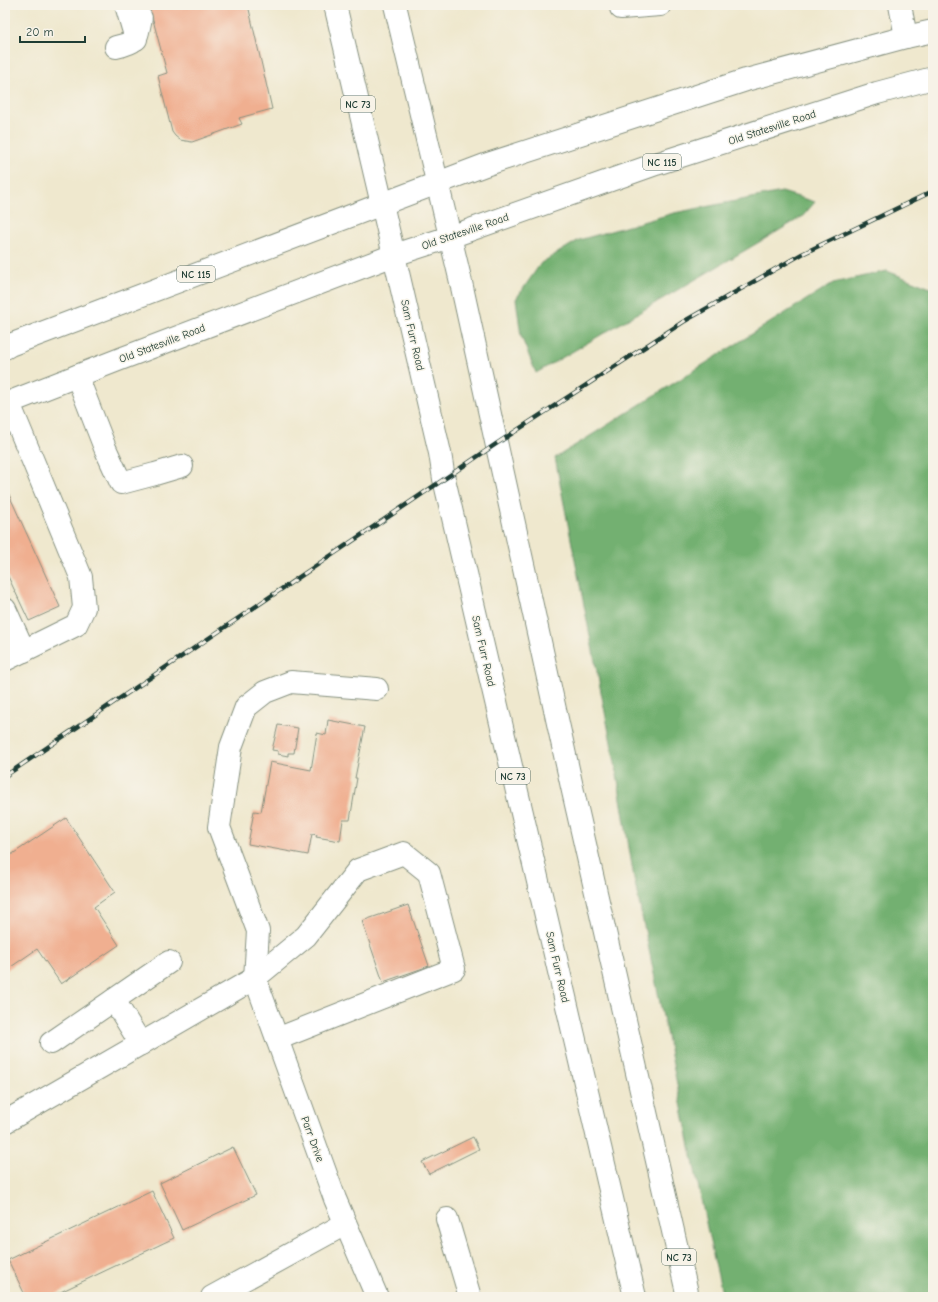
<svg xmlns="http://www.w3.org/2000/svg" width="938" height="1302" viewBox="0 0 938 1302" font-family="'Comic Neue',sans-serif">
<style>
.forest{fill:#73b071;stroke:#497652}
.building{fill:#f0af90}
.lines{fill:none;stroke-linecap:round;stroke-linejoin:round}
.minor-casing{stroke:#879281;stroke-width:24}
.major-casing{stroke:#879281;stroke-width:24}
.minor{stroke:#fff;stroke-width:22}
.major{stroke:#fff;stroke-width:22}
.rail-casing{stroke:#1f3d34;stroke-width:4.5}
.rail{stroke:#f7f3e8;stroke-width:3;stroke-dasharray:9;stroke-linecap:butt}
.labels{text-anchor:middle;stroke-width:3;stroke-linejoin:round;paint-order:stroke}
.shield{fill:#f7f3e8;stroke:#60746a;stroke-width:1}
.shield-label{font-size:10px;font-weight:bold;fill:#1f3d34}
.street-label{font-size:11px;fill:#1f3d34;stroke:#f7f3e8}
</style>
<rect width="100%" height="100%" fill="#f7f3e8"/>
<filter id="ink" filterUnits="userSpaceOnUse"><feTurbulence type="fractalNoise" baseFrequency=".025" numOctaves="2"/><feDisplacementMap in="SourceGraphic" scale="8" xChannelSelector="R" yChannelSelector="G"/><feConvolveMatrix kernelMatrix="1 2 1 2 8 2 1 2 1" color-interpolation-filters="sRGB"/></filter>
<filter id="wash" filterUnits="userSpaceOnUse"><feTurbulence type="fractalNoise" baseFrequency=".012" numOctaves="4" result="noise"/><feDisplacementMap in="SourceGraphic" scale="16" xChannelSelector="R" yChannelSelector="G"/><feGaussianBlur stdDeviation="0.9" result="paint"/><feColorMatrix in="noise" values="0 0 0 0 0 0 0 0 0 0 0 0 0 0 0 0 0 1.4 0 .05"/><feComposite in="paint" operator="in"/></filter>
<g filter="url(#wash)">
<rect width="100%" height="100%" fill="#efe8ce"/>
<g class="forest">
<path d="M782 192 815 202 802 217 536 373 521 336 516 299 541 263 579 240 674 213Z"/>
<path d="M887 271 933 289V1297H723L710 1242 634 878 616 768 555 458 833 283Z"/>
</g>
<g id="blocks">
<g class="building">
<path d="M129 5H248L272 109 239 118 242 124 192 142 180 140 175 136 172 132 158 76 167 73 152 16 134 20Z"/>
<path d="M5 486 60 607 29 621 5 570Z"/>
<path d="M328 720 365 727 355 778H357L350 820H343L340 841 316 837 317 835 312 834 308 855 248 844 254 811 261 812 270 762 311 770 317 733 326 735Z"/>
<path d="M278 725 298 728 294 753H288V756L278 754V751L272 750Z"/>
<path d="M66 818 115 892 94 907 119 945 61 984 37 949 5 971V859Z"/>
<path d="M408 905 429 966 383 982 362 921Z"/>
<path d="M473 1137 479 1149 429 1174 422 1162Z"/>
<path d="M233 1147 256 1195 182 1230 160 1183Z"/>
<path d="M152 1191 174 1238 50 1297H26L8 1260Z"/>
</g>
</g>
</g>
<g filter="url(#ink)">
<use href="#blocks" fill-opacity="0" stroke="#879281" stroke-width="1"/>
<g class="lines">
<defs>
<g id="minor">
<path d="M126 5 136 39"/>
<path d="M624 5 621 8 660 5"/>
<path d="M900 5 906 37"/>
<path d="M116 47C139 42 136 39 141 18"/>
<path d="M77 376 105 448 121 483 155 474 182 466"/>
<path d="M5 609 24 651"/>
<path d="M5 660 76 625 84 608 81 577 9 403"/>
<path d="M114 1000 141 1044"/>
<path d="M51 1043 169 962"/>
<path d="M5 1122 255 978 306 936 358 870 404 853 429 873 454 969 277 1039"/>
<path d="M447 1219 470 1297"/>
<path d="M212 1297 345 1224"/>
<path d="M377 1297 335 1199 255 978 258 931 219 827 231 747 246 707 265 692 291 682 377 689"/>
</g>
<g id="major">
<path d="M335 5C370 154 406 304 440 453L444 479 635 1297"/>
<path d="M395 5 460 278 572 787 688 1297"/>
<path d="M5 348 10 345 485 165 746 80 906 37 933 31"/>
<path d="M5 404 123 358 394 255 450 237 656 164 877 93 933 78"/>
</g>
</defs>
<use href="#minor" class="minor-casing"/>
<use href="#major" class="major-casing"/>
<use href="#minor" class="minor"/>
<use href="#major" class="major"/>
<defs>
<path id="rail" d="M5 776 496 444 683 322 802 254 933 191"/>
</defs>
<use href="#rail" class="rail-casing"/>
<use href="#rail" class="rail"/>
</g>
</g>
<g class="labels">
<g class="shield">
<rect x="341" y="96" width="34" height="16" rx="3"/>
<rect x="643" y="154" width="38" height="16" rx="3"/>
<rect x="177" y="266" width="38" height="16" rx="3"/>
<rect x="496" y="768" width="34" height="16" rx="3"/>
<rect x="662" y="1249" width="34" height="16" rx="3"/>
</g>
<g class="shield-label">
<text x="358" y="108">NC 73</text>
<text x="662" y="166">NC 115</text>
<text x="196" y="278">NC 115</text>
<text x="513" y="780">NC 73</text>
<text x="679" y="1261">NC 73</text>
</g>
<g class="street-label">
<text transform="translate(772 127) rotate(-18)" y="4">Old Statesville Road</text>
<text transform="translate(465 231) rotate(-19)" y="4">Old Statesville Road</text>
<text transform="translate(413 335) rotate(77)" y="4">Sam Furr Road</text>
<text transform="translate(162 343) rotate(-21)" y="4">Old Statesville Road</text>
<text transform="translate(484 651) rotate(77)" y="4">Sam Furr Road</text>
<text transform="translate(558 967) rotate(77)" y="4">Sam Furr Road</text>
<text transform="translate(313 1139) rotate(70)" y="4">Parr Drive</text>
</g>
</g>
<rect width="938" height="1302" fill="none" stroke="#f7f3e8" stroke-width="20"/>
<path d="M20 36v6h65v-6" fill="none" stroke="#1f3d34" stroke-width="2"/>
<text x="26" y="36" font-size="12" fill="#1f3d34" stroke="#f7f3e8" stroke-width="3" paint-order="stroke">20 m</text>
</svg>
